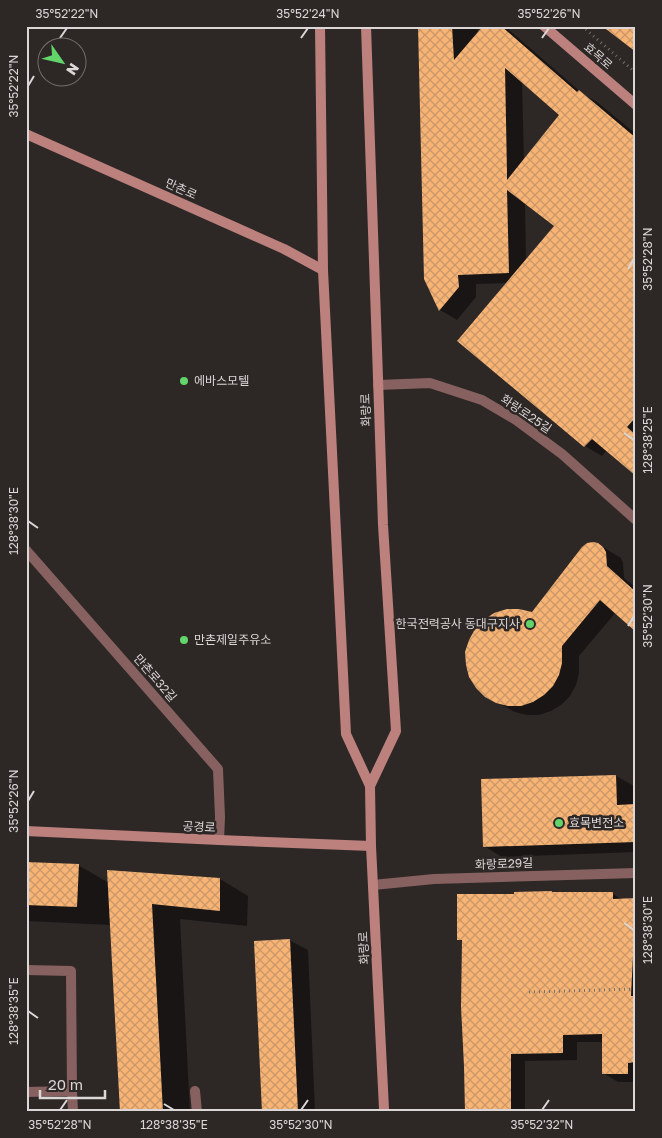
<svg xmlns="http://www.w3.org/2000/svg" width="662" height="1138" viewBox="0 0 662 1138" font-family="'Golos Text','Noto Sans KR',sans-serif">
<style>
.shadow{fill:#0007;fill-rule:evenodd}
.building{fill:url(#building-cross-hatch);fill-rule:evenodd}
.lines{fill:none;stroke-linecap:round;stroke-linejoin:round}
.path{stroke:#726e6c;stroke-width:3;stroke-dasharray:1 4;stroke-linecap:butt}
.street{stroke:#87615f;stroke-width:10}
.secondary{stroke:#bc807d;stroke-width:10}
.ticks{fill:none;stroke:#dbd7d6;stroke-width:2}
.poi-dot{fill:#62d469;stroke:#2d2826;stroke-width:2}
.labels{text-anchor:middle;stroke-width:5;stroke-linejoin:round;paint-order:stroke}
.street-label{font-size:12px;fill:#dbd7d6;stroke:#2d2826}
.poi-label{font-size:12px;fill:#dbd7d6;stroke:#2d2826;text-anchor:start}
.neatline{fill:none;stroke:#dbd7d6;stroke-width:2}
.ticks-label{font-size:12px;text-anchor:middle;fill:#dbd7d6}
</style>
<defs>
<pattern id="building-cross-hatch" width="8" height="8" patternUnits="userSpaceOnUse" patternTransform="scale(1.25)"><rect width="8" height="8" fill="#f7b475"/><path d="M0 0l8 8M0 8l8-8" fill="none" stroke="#ca9768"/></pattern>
</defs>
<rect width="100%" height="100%" fill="#2d2826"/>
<g class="shadow">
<path d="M420 26H477L478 34 484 26H504L508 29 583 94 597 102 636 134V475L607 450 602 456 585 446 459 341 507 283 476 284V297L457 320 440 310ZM522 82 561 115 524 161ZM525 202 556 226 526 261Z"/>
<path d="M598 544 621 558 623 563 624 578 636 588V630L616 612 579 656V673L576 685 570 696 561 705 551 711 539 715H527L515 712 486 696 532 614Z"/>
<path d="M616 776 634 786 635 806 636 805V852L502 857 484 846 482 780Z"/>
<path d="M26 863 78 865 109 883 220 879 248 896 247 926 180 919 190 1112H121L111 925 26 921Z"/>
<path d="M552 892 554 893 613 894 623 900 636 899V1082H618L603 1073V1042H577V1060L525 1061V1112H466L464 942 458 939 516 895 515 893Z"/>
<path d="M289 940 308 950 315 1112H263Z"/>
<path d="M54 1109 58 1112H28Z"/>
</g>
<g class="building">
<path d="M418 26H452L454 60 483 26H501L577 92 579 90 636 138V417L627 427 636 435V476L592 439 584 447 457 341 554 226 507 190 509 273 458 275 459 287 439 311 424 279ZM505 68 559 115 507 180V173Z"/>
<path d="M602 26H636V52Z"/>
<path d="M593 542 598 543 603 547 606 552 607 566 636 592V632L600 600 562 646V663L559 675 553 686 544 695 533 702 521 706H508L496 703 485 697 476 688 469 677 466 665 465 652 469 640 475 629 484 620 494 613 507 609H519L532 612 582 547 587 543Z"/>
<path d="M616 775 617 805 636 804V842L483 847 481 779Z"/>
<path d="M26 862 79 864 77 907 26 905Z"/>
<path d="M107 870 220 878V911L152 904 163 1112H120Z"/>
<path d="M552 891V892H613V899L636 898V936H634L631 996H634L633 1037H636V1062L628 1063V1074H602V1034L563 1035V1053L511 1054V1112H465L464 1066 461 1007 462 940H457V894H514V892Z"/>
<path d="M290 939 298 1112H262L254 941Z"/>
</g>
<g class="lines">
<g class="path">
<path d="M582 26 636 73"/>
<path d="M529 992 636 989"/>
</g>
<g class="street">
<path d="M378 385 430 383 482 400 516 420 562 454 636 520"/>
<path d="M26 550 218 769 220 817 219 840"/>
<path d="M373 885 434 879 636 873"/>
<path d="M26 970 71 971 72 1091 26 1092"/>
<path d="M72 1091 73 1112"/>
<path d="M195 1091 197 1112"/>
</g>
<g class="secondary">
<path d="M320 26 323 270 346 734 370 786 371 846 384 1109 383 1112"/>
<path d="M366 26 383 525 396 731 370 786"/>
<path d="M544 26 636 105"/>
<path d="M26 134 284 249 323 270"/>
<path d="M26 831 219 840 371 846"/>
</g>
</g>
<path class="ticks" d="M60 38 67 28M301 38 308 28M542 38 549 28M28 86 34 76M628 269 634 259M624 433 634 440M28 521 38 528M628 626 634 616M28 801 34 791M624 923 634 930M28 1011 38 1018M164 1104 174 1110M60 1110 67 1100M301 1110 308 1100M542 1110 549 1100"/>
<g class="poi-dot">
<circle cx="184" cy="381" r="5"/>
<circle cx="530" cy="624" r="5"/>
<circle cx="184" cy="640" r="5"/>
<circle cx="559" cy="823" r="5"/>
</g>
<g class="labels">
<g class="street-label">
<text transform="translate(598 56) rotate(41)" y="4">효목로</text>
<text transform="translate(181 189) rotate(24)" y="4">만촌로</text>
<text transform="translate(366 410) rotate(-92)" y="4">화랑로</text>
<text transform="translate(526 414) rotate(34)" y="4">화랑로25길</text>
<text transform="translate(155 678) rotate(49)" y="4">만촌로32길</text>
<text transform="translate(199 827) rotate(3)" y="4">공경로</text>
<text transform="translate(504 864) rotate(-2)" y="4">화랑로29길</text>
<text transform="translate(364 948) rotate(-93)" y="4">화랑로</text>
</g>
<g class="poi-label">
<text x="194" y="385">에바스모텔</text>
<text x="520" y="628" text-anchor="end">한국전력공사 동대구지사</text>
<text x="194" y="644">만촌제일주유소</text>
<text x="569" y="827">효목변전소</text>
</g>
</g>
<rect width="662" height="1138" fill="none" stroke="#2d2826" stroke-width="55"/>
<g transform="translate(62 62) rotate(124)"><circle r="24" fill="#2d2826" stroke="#736e6c"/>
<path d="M0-4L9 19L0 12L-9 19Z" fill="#62d469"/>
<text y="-8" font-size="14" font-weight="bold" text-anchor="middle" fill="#dbd7d6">N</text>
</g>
<path d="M40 1090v8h65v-8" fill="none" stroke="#dbd7d6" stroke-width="2.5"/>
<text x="48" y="1090" font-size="15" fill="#dbd7d6" stroke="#2d2826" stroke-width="4" paint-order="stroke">20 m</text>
<rect x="28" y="28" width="606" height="1082" class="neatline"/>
<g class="ticks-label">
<text x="67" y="18">35°52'22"N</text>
<text x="308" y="18">35°52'24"N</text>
<text x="549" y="18">35°52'26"N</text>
<text transform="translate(14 86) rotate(-90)" y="4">35°52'22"N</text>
<text transform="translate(648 259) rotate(-90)" y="4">35°52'28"N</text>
<text transform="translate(648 440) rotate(-90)" y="4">128°38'25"E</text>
<text transform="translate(14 521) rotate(-90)" y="4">128°38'30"E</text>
<text transform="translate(648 616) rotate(-90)" y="4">35°52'30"N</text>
<text transform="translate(14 801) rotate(-90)" y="4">35°52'26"N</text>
<text transform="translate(648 930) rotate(-90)" y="4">128°38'30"E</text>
<text transform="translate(14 1011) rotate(-90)" y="4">128°38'35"E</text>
<text x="60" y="1129">35°52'28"N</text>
<text x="174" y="1129">128°38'35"E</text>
<text x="301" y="1129">35°52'30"N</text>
<text x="542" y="1129">35°52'32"N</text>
</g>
</svg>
